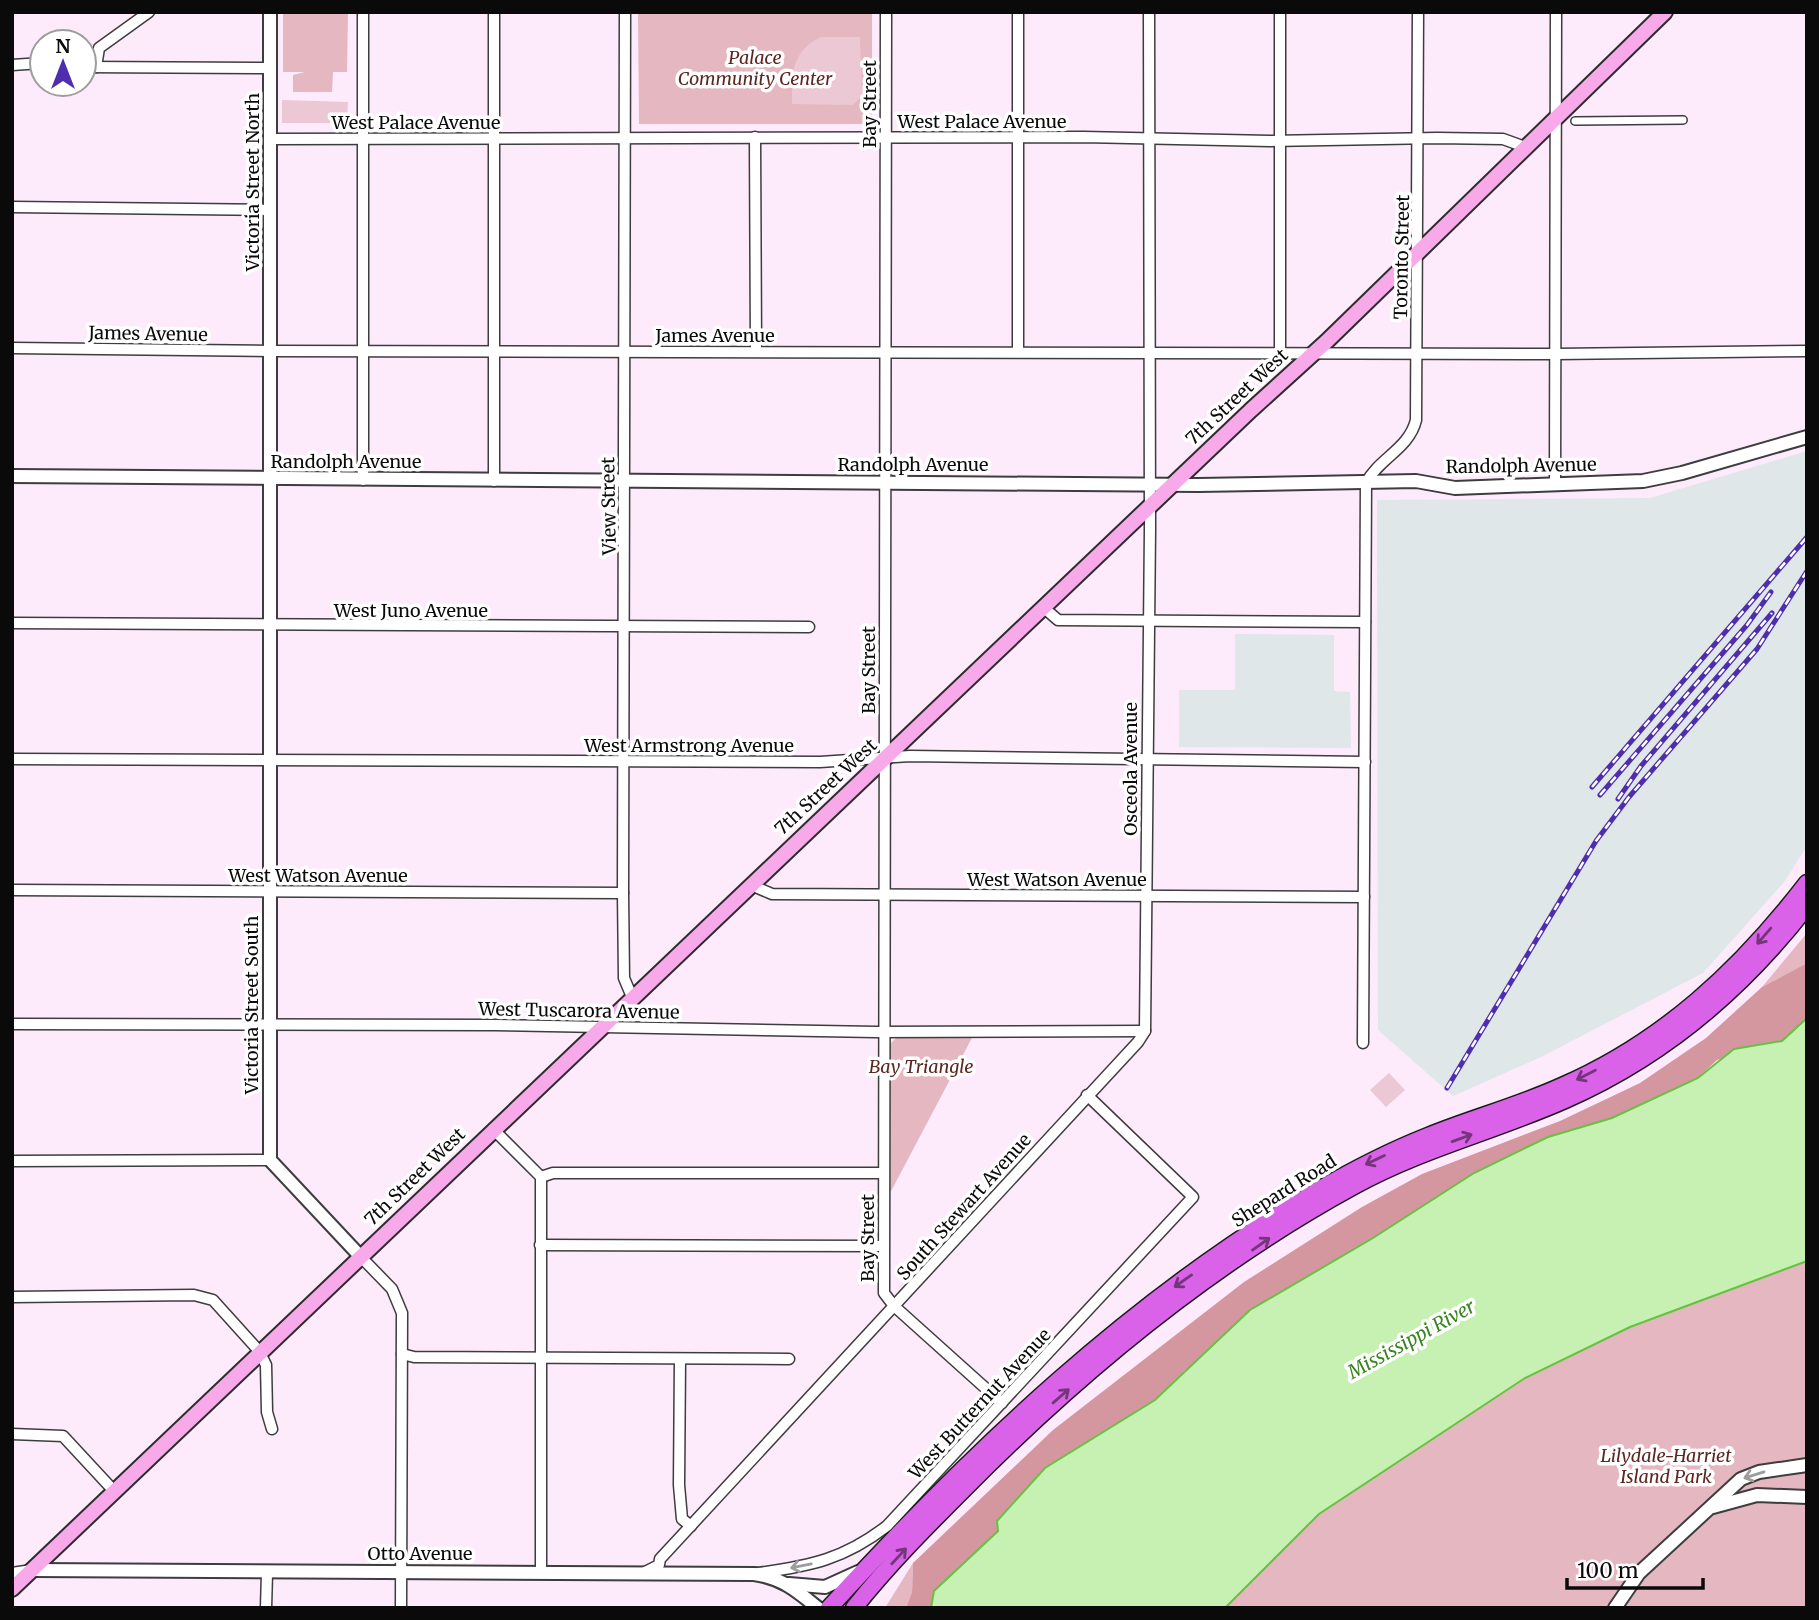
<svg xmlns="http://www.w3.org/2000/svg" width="1819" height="1620" viewBox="0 0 1819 1620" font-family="Merriweather,serif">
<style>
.industrial{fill:#dfe7e9}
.green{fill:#e4b7c1}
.forest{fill:#d497a0}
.pitch{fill:#ecc8d5}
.water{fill:#c7f1b2;stroke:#66c23f;stroke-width:2}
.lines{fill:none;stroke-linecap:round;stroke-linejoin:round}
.pedestrian-casing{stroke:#3d3d3d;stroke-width:10}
.minor-casing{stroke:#3d3d3d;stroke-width:13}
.tertiary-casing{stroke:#3d3d3d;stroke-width:16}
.secondary-casing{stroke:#2c2c2c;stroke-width:18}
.trunk-casing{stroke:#1b1b1b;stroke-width:19}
.pedestrian{stroke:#fff;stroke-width:7}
.minor{stroke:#fff;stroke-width:10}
.tertiary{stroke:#fff;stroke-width:12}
.secondary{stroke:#f8a9e9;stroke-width:14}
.trunk{stroke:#da62e8;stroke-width:16}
.rail-casing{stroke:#4f2eae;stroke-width:5}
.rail{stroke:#fff;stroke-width:2.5;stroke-dasharray:8;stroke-linecap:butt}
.oneway{stroke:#723679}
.oneway2{stroke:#9d9d9d}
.labels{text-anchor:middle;stroke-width:7;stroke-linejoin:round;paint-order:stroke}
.park-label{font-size:18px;font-style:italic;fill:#5c2621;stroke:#fff}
.street-label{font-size:18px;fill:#0a0a0a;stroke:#fff}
.water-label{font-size:19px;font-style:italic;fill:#39841e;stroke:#fff}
</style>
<rect width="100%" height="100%" fill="#fdeafb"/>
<g class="industrial">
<path d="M1807 451V846L1785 881 1703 973 1541 1057 1453 1096 1378 1030 1377 500 1650 498Z"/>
<path d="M1235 634 1334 635V691L1350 692 1351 748 1179 747V690H1235Z"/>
</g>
<g class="green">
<path d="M283 12H348L347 72H333L332 92H293V75L305 72H283Z"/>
<path d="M638 12H872V124H639Z"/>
<path d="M1807 933V963L1762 987Z"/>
<path d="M974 1034 889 1195 890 1044 898 1036Z"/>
<path d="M1807 1261V1608H1225L1319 1514 1525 1378 1630 1327Z"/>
<path d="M913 1563 912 1592 906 1608H885Z"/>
</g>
<path class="forest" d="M1807 963V1018L1782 1041 1761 1044 1717 1060 1698 1078 1612 1118 1548 1137 1474 1173 1373 1238 1250 1310 1155 1400 1118 1424 934 1591 931 1608H906L912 1592 913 1563 1053 1430 1244 1282 1362 1207 1422 1174 1560 1121 1640 1083 1706 1038 1762 987Z"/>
<g class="pitch">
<path d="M821 37H860L862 96 853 105 792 104C792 74 791 51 821 37Z"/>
<path d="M282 100 348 102 347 123H282Z"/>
<path d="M1389 1073 1405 1090 1386 1107 1370 1090Z"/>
</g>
<path class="water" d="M1807 1018V1261L1630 1327 1525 1378 1319 1514 1225 1608H931L934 1591 998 1531 997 1521 1045 1468 1155 1400 1250 1310 1373 1238 1474 1173 1548 1137 1612 1118 1698 1078 1734 1049 1782 1041Z"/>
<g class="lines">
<defs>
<path id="pedestrian" d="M1575 121 1683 120"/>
<g id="minor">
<path d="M363 12V480"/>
<path d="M494 12V481"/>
<path d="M625 12 623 893 624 978 632 997"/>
<path d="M886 12 884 1293 894 1306 1002 1403"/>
<path d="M12 65 42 63"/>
<path d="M84 67 270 68"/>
<path d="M96 67 99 48 149 12"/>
<path d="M755 137 756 351"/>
<path d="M270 139 1083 137 1270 141 1437 138 1503 139 1525 147"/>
<path d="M12 207 271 210"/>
<path d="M12 348 270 351 1556 354 1807 351"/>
<path d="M1018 351V12"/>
<path d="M1280 353V12"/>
<path d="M1555 482 1556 12"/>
<path d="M1043 607 1058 620 1365 622"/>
<path d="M12 623 809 627"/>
<path d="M12 759 820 762 910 756 1365 762"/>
<path d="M751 885 772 894 1364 897"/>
<path d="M12 890 623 893"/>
<path d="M12 1024 495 1025 876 1032 1145 1031"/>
<path d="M1363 1043 1366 483C1379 458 1409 449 1416 420L1418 12"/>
<path d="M493 1129 541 1177V1572"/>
<path d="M12 1161 270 1160"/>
<path d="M541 1177 553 1173H883"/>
<path d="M540 1245 883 1246"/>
<path d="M360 1256 392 1289 402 1313 401 1608"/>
<path d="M12 1297 194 1295 213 1300 259 1351 266 1365 267 1412 272 1429"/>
<path d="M402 1354 414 1357 789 1359"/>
<path d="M680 1359 679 1485 682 1519 691 1526"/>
<path d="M12 1434 63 1436 114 1491"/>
<path d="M645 1572 659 1565 660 1559 1138 1042 1145 1031 1150 529 1149 12"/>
<path d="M12 1573 32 1570"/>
<path d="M758 1573C811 1566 844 1559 887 1526L1193 1197 1087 1095"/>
<path d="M266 1608 267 1573"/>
</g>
<g id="tertiary">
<path d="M270 12V1160L360 1256"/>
<path d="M12 476 1198 485 1416 481 1455 488 1643 481 1682 473 1807 437"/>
<path d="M1713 1507 1757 1495 1807 1497"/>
<path d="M32 1570 754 1574C782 1578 796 1590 818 1608"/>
<path d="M789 1584 825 1587 858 1572"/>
<path d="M1615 1608 1639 1573 1741 1479 1759 1472 1807 1465"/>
</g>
<path id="secondary" d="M12 1589 1251 410 1326 342 1665 12"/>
<g id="trunk">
<path d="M829 1608C973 1451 1132 1299 1317 1191 1353 1170 1390 1151 1428 1136 1472 1118 1518 1106 1562 1086 1663 1042 1740 970 1807 883"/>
<path d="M854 1608C888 1565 926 1527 965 1488 1080 1372 1209 1265 1354 1186 1421 1149 1495 1131 1565 1100 1663 1057 1742 990 1807 906"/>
</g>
</defs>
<use href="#pedestrian" class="pedestrian-casing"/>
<use href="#minor" class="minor-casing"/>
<use href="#tertiary" class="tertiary-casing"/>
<use href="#secondary" class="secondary-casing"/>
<use href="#trunk" class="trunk-casing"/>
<use href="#pedestrian" class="pedestrian"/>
<use href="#minor" class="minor"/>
<use href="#tertiary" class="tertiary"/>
<use href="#secondary" class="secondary"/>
<use href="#trunk" class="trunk"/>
<defs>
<g id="rail">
<path d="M1592 787 1807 537"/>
<path d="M1600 795 1747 625 1771 592"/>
<path d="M1618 799 1641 766 1772 613"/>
<path d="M1447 1088 1596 841 1629 797 1757 649 1807 571"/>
</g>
</defs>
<use href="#rail" class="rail-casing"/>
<use href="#rail" class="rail"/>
</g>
<defs><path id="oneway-shaft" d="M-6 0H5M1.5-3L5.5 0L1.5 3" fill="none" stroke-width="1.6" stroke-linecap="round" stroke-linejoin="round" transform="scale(1.75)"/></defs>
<g class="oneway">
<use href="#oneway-shaft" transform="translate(1764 936) rotate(131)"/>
<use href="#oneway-shaft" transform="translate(1586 1075) rotate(153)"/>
<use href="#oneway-shaft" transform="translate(1462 1138) rotate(-20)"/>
<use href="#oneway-shaft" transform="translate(1375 1160) rotate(154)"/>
<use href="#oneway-shaft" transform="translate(1261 1244) rotate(-35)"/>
<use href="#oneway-shaft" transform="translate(1183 1281) rotate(145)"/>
<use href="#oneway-shaft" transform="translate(1061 1396) rotate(-41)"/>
<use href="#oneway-shaft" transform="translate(899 1556) rotate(-47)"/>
</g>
<g class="oneway2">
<use href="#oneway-shaft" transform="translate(1754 1475) rotate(163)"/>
<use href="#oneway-shaft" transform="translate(801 1566) rotate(169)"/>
</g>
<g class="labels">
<g class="park-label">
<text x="755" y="64">Palace<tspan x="755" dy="21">Community Center</tspan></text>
<text x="921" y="1073">Bay Triangle</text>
<text x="1666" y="1462">Lilydale-Harriet<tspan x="1666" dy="21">Island Park</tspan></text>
</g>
<g class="street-label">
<text transform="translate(870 104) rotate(-90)" y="6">Bay Street</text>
<text x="982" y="128">West Palace Avenue</text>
<text x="416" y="129">West Palace Avenue</text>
<text transform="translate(253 182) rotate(-90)" y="6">Victoria Street North</text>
<text transform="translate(1402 257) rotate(-89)" y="6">Toronto Street</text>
<text transform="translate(148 334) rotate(1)" y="6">James Avenue</text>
<text x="715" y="342">James Avenue</text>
<text transform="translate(1237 397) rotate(-43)" y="6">7th Street West</text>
<text x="346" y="468">Randolph Avenue</text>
<text x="913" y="471">Randolph Avenue</text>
<text transform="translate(1521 466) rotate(-1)" y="6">Randolph Avenue</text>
<text transform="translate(609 506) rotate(-91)" y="6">View Street</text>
<text x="411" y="617">West Juno Avenue</text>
<text transform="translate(869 670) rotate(-90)" y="6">Bay Street</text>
<text x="689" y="752">West Armstrong Avenue</text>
<text transform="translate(1131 769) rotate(-90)" y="6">Osceola Avenue</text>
<text transform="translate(826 787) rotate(-43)" y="6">7th Street West</text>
<text x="318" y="882">West Watson Avenue</text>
<text x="1057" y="886">West Watson Avenue</text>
<text transform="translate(252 1005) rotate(-90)" y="6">Victoria Street South</text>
<text transform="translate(579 1011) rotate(1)" y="6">West Tuscarora Avenue</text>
<text transform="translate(415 1177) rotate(-44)" y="6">7th Street West</text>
<text transform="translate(1284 1191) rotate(-32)" y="6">Shepard Road</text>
<text transform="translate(964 1207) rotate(-48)" y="6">South Stewart Avenue</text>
<text transform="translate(868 1238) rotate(-90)" y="6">Bay Street</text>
<text transform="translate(980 1404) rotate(-47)" y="6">West Butternut Avenue</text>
<text x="420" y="1560">Otto Avenue</text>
</g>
<g class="water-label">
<text transform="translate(1411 1339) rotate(-29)" y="7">Mississippi River</text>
</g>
</g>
<rect width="1819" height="1620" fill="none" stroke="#0a0a0a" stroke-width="28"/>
<g transform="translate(63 63)"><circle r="33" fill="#ffffff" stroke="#9d9d9d" stroke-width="2"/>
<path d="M0-5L12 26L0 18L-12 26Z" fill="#4f2eae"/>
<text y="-10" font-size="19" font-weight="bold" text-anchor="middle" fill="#0a0a0a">N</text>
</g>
<path d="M1567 1578v10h136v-10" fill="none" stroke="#0a0a0a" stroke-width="3.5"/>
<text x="1577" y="1578" font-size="21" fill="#0a0a0a" stroke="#ffffff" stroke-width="5" paint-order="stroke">100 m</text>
</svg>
